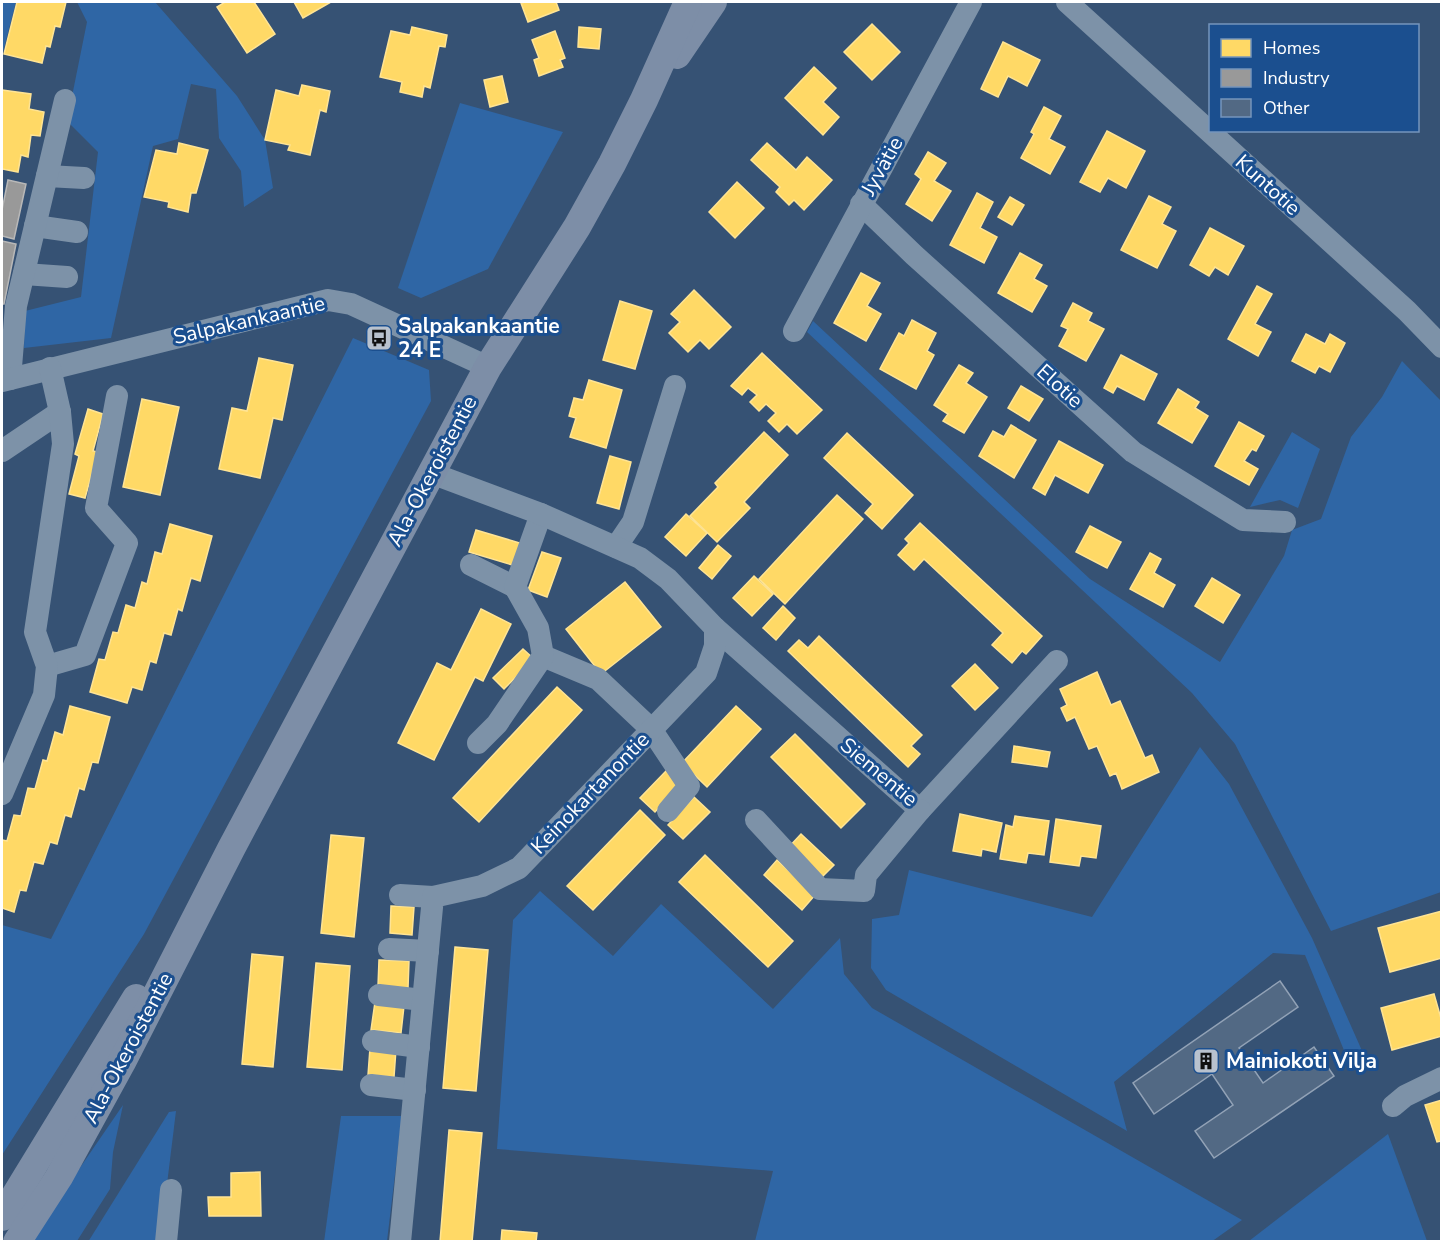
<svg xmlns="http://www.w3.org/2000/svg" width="1443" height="1243" viewBox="0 0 1443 1243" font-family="'Nunito Sans',sans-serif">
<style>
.green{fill:#2f66a5}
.homes{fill:#ffd966;stroke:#ffe494;stroke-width:1.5}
.industry{fill:#999;stroke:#b8b8b8;stroke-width:1.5}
.building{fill:#526984;stroke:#92a2b6;stroke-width:1.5}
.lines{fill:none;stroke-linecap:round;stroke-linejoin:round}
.minor{stroke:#7d92a8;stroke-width:22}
.major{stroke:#7d8ea7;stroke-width:28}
.labels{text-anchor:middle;stroke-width:6;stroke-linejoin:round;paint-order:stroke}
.street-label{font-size:21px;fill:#fff;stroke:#1b4f8f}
.poi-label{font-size:21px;font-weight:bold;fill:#fff;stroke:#1b4f8f;text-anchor:start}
</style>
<rect width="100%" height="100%" fill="#365274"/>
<g class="green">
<path d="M2 2H16L2 56Z"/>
<path d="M77 2H155L237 96 265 140 273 188 244 207 241 171 219 138 216 89 191 84 178 139 153 146 111 338 24 348 25 311 81 297 98 152 67 121 87 22Z"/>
<path d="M460 103 563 132 488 269 421 298 398 288Z"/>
<path d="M813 321 1090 579 1220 662 1284 556 1292 530 1321 519 1351 437 1382 397 1402 361 1441 401V892L1331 931 1235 744 1192 693 807 332Z"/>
<path d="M353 338 429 370 431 401 144 934 2 1155V925L51 939Z"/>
<path d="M1292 432 1320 449 1298 508 1280 500 1250 507Z"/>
<path d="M1200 747 1229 784 1312 938 1371 1071 1350 1065 1305 955 1273 953 1114 1082 1127 1131 886 990 871 968 872 919 899 915 909 870 1092 917Z"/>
<path d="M540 891 613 956 661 904 773 1009 840 938 844 974 872 1008 1242 1220 1211 1242 755 1241 773 1171 497 1149 513 920Z"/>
<path d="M123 1105 113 1152 110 1189 77 1241 29 1242Z"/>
<path d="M176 1111 160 1241 88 1242 169 1112Z"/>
<path d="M341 1116H402L387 1241 324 1242Z"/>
<path d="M1388 1134 1427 1241H1249Z"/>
</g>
<g class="homes">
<path d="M17 2H66L60 27 55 26 50 47 46 46 42 63 4 54Z"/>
<path d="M225 2H254L275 34 247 53 217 7Z"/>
<path d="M294 2H331L303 18Z"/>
<path d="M526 2H556L559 10 528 22 521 3Z"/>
<path d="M872 24 900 52 872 80 844 52Z"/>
<path d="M412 27 447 35 445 47 439 46 430 88 424 86 422 97 400 92 402 82 380 77 391 31 410 35Z"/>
<path d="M579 27 601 29 599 49 578 47Z"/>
<path d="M555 31 565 58 560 60 563 67 539 76 534 60 539 58 532 40Z"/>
<path d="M1003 42 1040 60 1027 86 1008 76 998 97 981 89Z"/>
<path d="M814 67 836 88 823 102 839 117 823 135 785 98Z"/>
<path d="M502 76 508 102 490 107 484 80Z"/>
<path d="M302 85 330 91 326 112 320 110 310 155 288 150 290 145 265 140 276 90 299 96Z"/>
<path d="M2 90 31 94 29 109 44 112 40 136 31 135 28 157 21 155 18 172 2 169Z"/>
<path d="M1044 107 1061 116 1049 139 1065 147 1050 174 1021 158 1034 134 1031 132Z"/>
<path d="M1107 131 1145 151 1126 188 1108 178 1100 192 1080 182Z"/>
<path d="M179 143 208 150 196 193H191L188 212 168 207 169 202 144 197 156 150 177 154Z"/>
<path d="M767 143 796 170 807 157 832 180 804 210 794 200 789 205 776 192 780 187 751 160Z"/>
<path d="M928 152 946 163 934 181 951 191 932 221 906 204 921 179 915 174Z"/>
<path d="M737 182 764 208 735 238 709 212Z"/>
<path d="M977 193 993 202 980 228 997 237 984 263 950 245Z"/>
<path d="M1149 196 1171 207 1162 224 1176 231 1157 268 1121 250Z"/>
<path d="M1010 197 1024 205 1012 225 998 217Z"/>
<path d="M1210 228 1244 246 1228 275 1215 267 1209 276 1190 265Z"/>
<path d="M1020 253 1042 265 1034 279 1047 286 1032 312 998 293Z"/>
<path d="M861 273 880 283 867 306 881 314 866 341 834 323Z"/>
<path d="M1257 286 1272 294 1255 324 1271 332 1258 356 1228 339Z"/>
<path d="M694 290 731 327 709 349 700 340 688 352 669 333 680 322 671 314Z"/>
<path d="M620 301 652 311 635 369 603 360Z"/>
<path d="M1073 303 1092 313 1088 321 1104 329 1086 361 1059 346 1068 329 1061 326Z"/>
<path d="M912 320 936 333 927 351 934 355 916 389 880 369 899 333 904 336Z"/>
<path d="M1306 334 1325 344 1330 334 1345 343 1330 372 1319 366 1315 373 1292 361Z"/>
<path d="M762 353 822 410 797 434 787 424 779 432 768 421 776 413 766 404 759 411 750 402 757 395 748 388 742 395 731 386Z"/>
<path d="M1121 355 1157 374 1144 400 1117 386 1113 393 1104 388Z"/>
<path d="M259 358 293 365 282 420 273 418 260 478 219 469 232 408 247 411Z"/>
<path d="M959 365 973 373 966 383 987 397 964 433 943 421 948 414 934 405Z"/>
<path d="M589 380 622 390 606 448 570 437 576 418 569 416 574 398 583 400Z"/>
<path d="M1021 386 1043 399 1029 421 1008 408Z"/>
<path d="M1178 389 1199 402 1195 408 1208 416 1192 443 1158 423Z"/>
<path d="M142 399 179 407 160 495 123 487Z"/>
<path d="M88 409 103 414 93 451 98 452 85 498 69 494 79 456 75 454Z"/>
<path d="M1239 422 1264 436 1256 451 1252 449 1244 461 1258 469 1249 485 1215 466Z"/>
<path d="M1011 425 1036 440 1014 478 979 456 993 431 1004 437Z"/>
<path d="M764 432 788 455 744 502 750 508 717 542 690 516 718 487 715 483Z"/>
<path d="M847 433 913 495 882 529 865 513 873 504 824 458Z"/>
<path d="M1059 441 1103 465 1088 493 1055 475 1045 495 1033 488Z"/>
<path d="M610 456 631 462 619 509 597 503Z"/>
<path d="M837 495 863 519 785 604 759 579Z"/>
<path d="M686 514 707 533 686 556 665 537Z"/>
<path d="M920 523 1042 636 1026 654 1022 651 1012 663 992 645 1003 633 924 559 914 570 898 555 909 543 905 539Z"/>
<path d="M170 524 212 536 200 581 191 578 182 611 178 609 171 635 164 633 156 663 150 661 142 690 132 687 127 703 90 692 99 659 105 660 113 632 118 633 126 605 135 608 142 582 147 584 155 552 162 554Z"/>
<path d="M1090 526 1121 542 1107 568 1076 552Z"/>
<path d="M476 530 523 544 516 566 469 552Z"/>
<path d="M718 545 731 556 712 579 699 568Z"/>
<path d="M542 552 561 558 547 597 528 590Z"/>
<path d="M1150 553 1161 559 1154 573 1175 585 1163 607 1130 589Z"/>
<path d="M754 576 773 594 752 616 733 598Z"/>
<path d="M1212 578 1240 595 1223 623 1195 606Z"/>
<path d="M625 582 661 627 601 674 566 629Z"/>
<path d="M783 606 795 618 776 640 763 628Z"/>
<path d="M481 609 511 624 483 681 475 677 434 760 398 743 437 663 451 670Z"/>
<path d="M819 636 922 735 911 746 920 754 908 767 788 651 799 640 808 648Z"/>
<path d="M523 649 534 659 504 689 493 678Z"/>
<path d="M975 664 998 688 975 710 952 686Z"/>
<path d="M1097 672 1111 705 1120 701 1145 758 1152 755 1159 772 1122 789 1116 773 1110 776 1097 746 1089 749 1075 717 1067 721 1061 708 1067 705 1060 689Z"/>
<path d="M557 687 582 710 479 822 453 798Z"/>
<path d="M70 706 110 717 98 763 92 762 84 790 79 788 71 817 65 815 57 844 50 842 43 864 34 862 26 891 20 890 14 912 2 908V840L7 841 14 815 21 816 28 788 35 789 43 760 47 761 55 732 63 735Z"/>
<path d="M736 706 761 729 707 787 682 763Z"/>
<path d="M795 734 865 804 841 828 771 757Z"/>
<path d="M1014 746 1050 752 1047 767 1012 762Z"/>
<path d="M666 771 681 784 655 812 640 798Z"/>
<path d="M694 797 710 812 683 839 668 825Z"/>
<path d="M640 810 665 835 593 910 567 886Z"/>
<path d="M960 814 1002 823 996 852 982 849 981 856 953 851Z"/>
<path d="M1015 816 1049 821 1044 855 1028 853 1026 863 1000 859 1006 825 1013 827Z"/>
<path d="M1056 819 1101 826 1096 858 1081 856 1079 866 1050 862Z"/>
<path d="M801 834 834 865 821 878 788 848Z"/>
<path d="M331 835 364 838 354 937 321 933Z"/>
<path d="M705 855 793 941 768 967 679 882Z"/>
<path d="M777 860 815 895 802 910 764 875Z"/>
<path d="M391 906 414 907 412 935 390 933Z"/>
<path d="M1442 911V958L1390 972 1378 928Z"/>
<path d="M455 947 488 950 476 1091 443 1088Z"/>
<path d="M252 954 283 957 273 1067 242 1064Z"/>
<path d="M379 960 409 961 408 988 378 986Z"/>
<path d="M316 963 350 966 342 1070 307 1067Z"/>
<path d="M1434 994 1442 1022V1036L1392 1050 1381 1008Z"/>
<path d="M375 1002 404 1006 401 1033 371 1030Z"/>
<path d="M370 1048 396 1049 394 1077 368 1075Z"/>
<path d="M1442 1100V1141L1437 1142 1425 1105Z"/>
<path d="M449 1130 482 1133 472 1242H440Z"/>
<path d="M260 1172 261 1216H209L208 1197H231V1173Z"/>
<path d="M502 1230 537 1233 536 1242H501Z"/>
</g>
<g class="industry">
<path d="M8 180 26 184 14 239 2 236V210Z"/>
<path d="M2 241 16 244 4 304H2Z"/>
</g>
<path class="building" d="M1280 981 1298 1007 1239 1048 1263 1083 1314 1047 1334 1076 1214 1158 1195 1131 1233 1105 1212 1074 1154 1114 1133 1083Z"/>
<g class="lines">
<g class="minor">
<path d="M1067 2 1407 311 1442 347"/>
<path d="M47 176 84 178"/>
<path d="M861 204 914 255 1133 452 1243 520 1285 522"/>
<path d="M35 226 77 232"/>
<path d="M24 274 67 277"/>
<path d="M794 331 971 2"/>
<path d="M10 379 16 306 65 100"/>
<path d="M2 381 328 300 351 304 488 367"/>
<path d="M2 451 60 412"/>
<path d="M616 547 633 522 675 386"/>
<path d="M471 565 515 587"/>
<path d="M715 628 920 810 1057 661"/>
<path d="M543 656 598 679 651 729 689 786 668 811"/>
<path d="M47 666 85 655 127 543 96 508 117 396"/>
<path d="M478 743 497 724 543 656 538 628 515 587 541 514"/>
<path d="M2 794 44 695 47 666 35 632 63 444 60 412 50 368"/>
<path d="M756 820 820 889 864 891 866 875 920 810"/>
<path d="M400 895 433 897"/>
<path d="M389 949 428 951"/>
<path d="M379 995 423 1000"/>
<path d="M373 1041 419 1047"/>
<path d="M371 1085 415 1090"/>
<path d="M1393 1106 1405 1096 1442 1078"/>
<path d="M166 1242 171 1190"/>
<path d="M400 1242 433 897 482 886 519 868 706 673 715 646V628L668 579 640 558 541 514 431 473"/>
</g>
<g class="major">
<path d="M677 55 713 2"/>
<path d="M2 1217 136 998"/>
<path d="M17 1242 59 1177 122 1062 231 849 488 367 577 227 612 164 644 100 688 2"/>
</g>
</g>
<defs>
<symbol id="bus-square" viewBox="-11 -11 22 22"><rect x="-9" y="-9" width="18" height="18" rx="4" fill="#b9c2ce" stroke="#1b4f8f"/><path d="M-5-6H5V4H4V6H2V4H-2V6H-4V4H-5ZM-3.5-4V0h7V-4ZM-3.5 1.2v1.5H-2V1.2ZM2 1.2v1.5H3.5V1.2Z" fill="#111"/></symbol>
<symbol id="building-square" viewBox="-11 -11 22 22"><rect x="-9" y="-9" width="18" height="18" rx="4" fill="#b9c2ce" stroke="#1b4f8f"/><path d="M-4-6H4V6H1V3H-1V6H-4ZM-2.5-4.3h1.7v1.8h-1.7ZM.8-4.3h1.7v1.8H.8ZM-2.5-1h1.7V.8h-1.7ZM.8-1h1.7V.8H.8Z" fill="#111"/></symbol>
</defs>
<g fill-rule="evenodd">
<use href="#bus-square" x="364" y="323" width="30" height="30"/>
<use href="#building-square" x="1191" y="1046" width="30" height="30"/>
</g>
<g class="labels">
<g class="street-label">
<text transform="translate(882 166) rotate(-61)" y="7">Jyvätie</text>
<text transform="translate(1268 185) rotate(42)" y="7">Kuntotie</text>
<text transform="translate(249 320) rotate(-13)" y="7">Salpakankaantie</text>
<text transform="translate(1060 386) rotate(42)" y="7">Elotie</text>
<text transform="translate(432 471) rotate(-62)" y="7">Ala-Okeroistentie</text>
<text transform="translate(879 772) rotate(40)" y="7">Siementie</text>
<text transform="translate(590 793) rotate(-46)" y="7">Keinokartanontie</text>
<text transform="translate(128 1048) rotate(-62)" y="7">Ala-Okeroistentie</text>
</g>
<g class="poi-label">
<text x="398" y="333">Salpakankaantie<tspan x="398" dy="24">24 E</tspan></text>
<text x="1226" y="1068">Mainiokoti Vilja</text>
</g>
</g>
<rect width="1443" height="1243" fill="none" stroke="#ffffff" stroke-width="6"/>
<rect x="1209" y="24" width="210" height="108" fill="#1b4f8f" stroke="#7695bc" stroke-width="1.5"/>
<rect x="1221" y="39" width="30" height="18" fill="#ffd966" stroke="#7695bc" stroke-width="1.5"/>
<text x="1263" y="54" font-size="18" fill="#ffffff">Homes</text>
<rect x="1221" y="69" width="30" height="18" fill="#999999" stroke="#7695bc" stroke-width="1.5"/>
<text x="1263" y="84" font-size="18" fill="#ffffff">Industry</text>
<rect x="1221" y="99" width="30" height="18" fill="#526984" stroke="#7695bc" stroke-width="1.5"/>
<text x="1263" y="114" font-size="18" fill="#ffffff">Other</text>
</svg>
